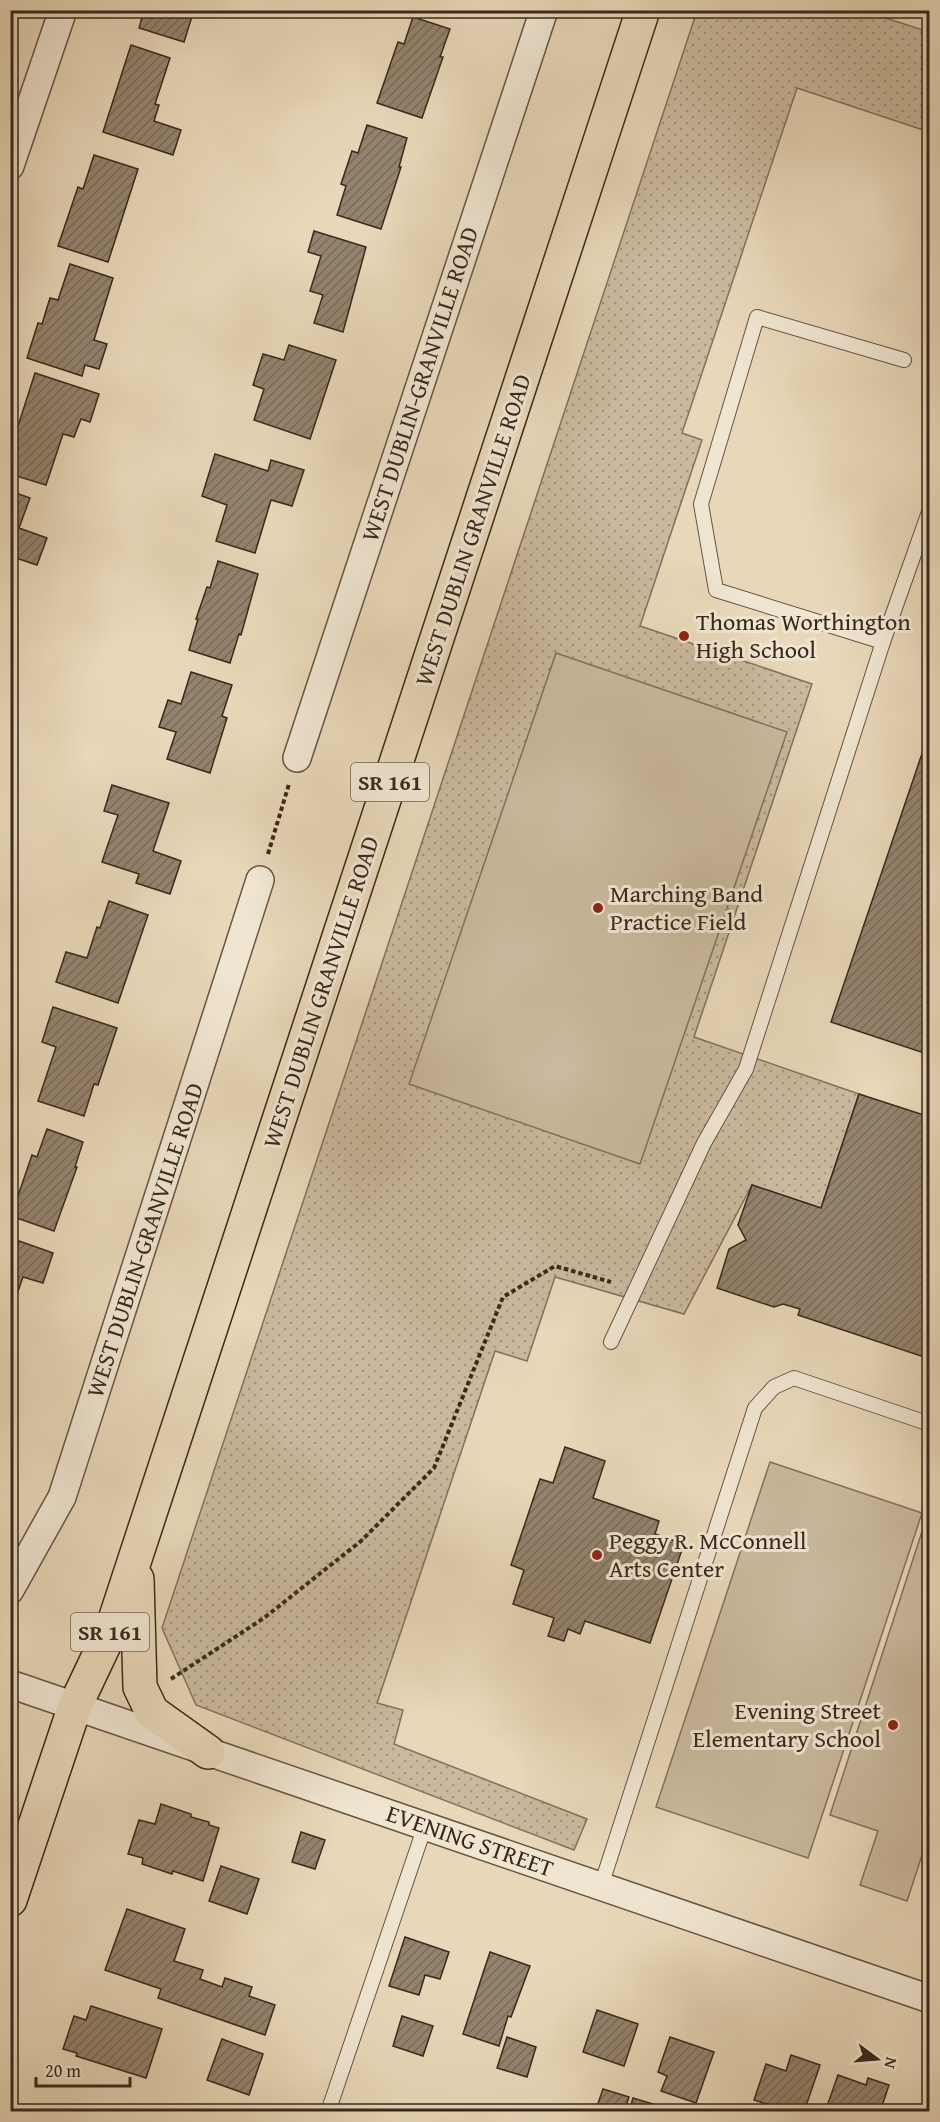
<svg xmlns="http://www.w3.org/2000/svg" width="940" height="2122" viewBox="0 0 940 2122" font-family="'Gentium Book Plus',serif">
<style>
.grass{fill:url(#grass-dots);stroke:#82715e;stroke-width:1.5}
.park{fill:#cab99e;stroke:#82715e;stroke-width:1.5}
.building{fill:url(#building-hatch);stroke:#39291d;stroke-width:1.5}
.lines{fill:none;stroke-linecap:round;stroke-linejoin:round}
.service-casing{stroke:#655444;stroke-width:16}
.minor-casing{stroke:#655444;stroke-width:30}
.primary-casing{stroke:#39291d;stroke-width:36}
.path{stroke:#39291d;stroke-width:4;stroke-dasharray:4.5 3;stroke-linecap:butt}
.service{stroke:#f0e5d1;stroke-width:14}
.minor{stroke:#f0e5d1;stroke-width:27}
.primary{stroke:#e8d7b8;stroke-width:33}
.poi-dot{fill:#8f2418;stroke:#f0e5d1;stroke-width:2}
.labels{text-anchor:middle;stroke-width:6;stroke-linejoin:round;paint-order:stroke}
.shield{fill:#f0e5d1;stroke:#706153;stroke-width:1.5}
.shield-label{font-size:22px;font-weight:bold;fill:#39291d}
.street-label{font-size:24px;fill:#39291d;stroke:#f0e5d1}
.poi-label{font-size:24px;fill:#39291d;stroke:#f0e5d1;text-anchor:start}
</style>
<defs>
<pattern id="grass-dots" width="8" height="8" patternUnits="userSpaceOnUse" patternTransform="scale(1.5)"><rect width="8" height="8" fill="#cab99e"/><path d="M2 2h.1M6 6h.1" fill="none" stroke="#a59680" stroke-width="1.8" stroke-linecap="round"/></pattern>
<pattern id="building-hatch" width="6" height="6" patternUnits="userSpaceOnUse" patternTransform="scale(1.5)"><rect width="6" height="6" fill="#94836e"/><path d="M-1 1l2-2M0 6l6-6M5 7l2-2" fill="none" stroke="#7a6b5a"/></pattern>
</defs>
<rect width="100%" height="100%" fill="#e8d7b8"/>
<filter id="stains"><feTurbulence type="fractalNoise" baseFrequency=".00333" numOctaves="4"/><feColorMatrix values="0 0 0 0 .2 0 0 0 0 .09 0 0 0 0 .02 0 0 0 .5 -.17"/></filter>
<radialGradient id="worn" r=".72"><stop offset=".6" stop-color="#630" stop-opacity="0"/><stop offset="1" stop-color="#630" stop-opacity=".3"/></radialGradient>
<path class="grass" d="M697 11H864L929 32V132L797 88 682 433 702 440 640 626 812 684 694 1037 859 1094 821 1208 752 1185 684 1314 555 1277 527 1361 495 1351 377 1703 403 1710 394 1744 587 1819 574 1850 196 1705 162 1628Z"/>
<g class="park">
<path d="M556 653 787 732 640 1164 409 1084Z"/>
<path d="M770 1462 922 1513 808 1858 656 1807Z"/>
<path d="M929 1510V1850L924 1849 907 1901 860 1885 878 1831 830 1815Z"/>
</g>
<g class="building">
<path d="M144 10H194L184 42 139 28Z"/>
<path d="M413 17 450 29 440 57H443L422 118 377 103 398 42 404 44Z"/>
<path d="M131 45 170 58 155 104 159 105 154 121 181 130 173 155 103 132Z"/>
<path d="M367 125 407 138 399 167H401L381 229 337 215 346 186 341 184 352 151 358 153Z"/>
<path d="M94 155 138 169 108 262 58 246 78 187 83 189Z"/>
<path d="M314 231 366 247 343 332 314 323 323 295 310 291 321 256 308 252Z"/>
<path d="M70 264 113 278 94 340 107 344 99 369 85 365 82 376 27 358 38 323 42 324 50 298 58 300Z"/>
<path d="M289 345 336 360 310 439 254 420 264 389 253 385 263 354 284 360Z"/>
<path d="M35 373 99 394 90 422 81 419 74 437 63 434 46 485 10 474 18 447 12 445Z"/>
<path d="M215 454 268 471 271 460 304 470 292 506 271 500 255 553 216 541 227 505 202 496Z"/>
<path d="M10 491 30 498 19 528 47 538 37 565 13 557 10 564Z"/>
<path d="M218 561 258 574 241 635 239 634 230 663 189 650 198 619H196L207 587 210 588Z"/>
<path d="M191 672 232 685 222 716 227 718 210 773 167 759 176 732 159 727 168 700 181 704Z"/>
<path d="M930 730V1055L831 1022Z"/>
<path d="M112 785 169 803 153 851 181 861 170 894 136 883 139 874 102 862 118 815 104 811Z"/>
<path d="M109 901 148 915 118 1003 56 982 66 952 87 958 97 927 100 928Z"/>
<path d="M53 1007 117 1028 98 1085 94 1084 84 1116 38 1101 56 1047 42 1042Z"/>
<path d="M859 1094 930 1117V1234L924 1249 930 1250V1359L798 1315 800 1309 783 1304 774 1307 717 1288 729 1249 746 1240 738 1225 752 1185 821 1208Z"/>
<path d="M47 1129 83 1142 75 1167H77L54 1231 11 1216 32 1155 37 1157Z"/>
<path d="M19 1241 53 1253 43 1283 23 1277 10 1314V1254L15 1256Z"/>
<path d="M565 1447 605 1461 593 1498 659 1521 655 1534 684 1544 650 1643 585 1621 580 1634 568 1629 564 1641 548 1636 554 1618 513 1604 524 1570 511 1565 540 1479 553 1483Z"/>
<path d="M161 1804 191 1814V1817L209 1822V1825L219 1828 203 1881 173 1871 172 1874 142 1864 143 1858 128 1854 139 1820 155 1824Z"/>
<path d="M301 1832 325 1840 315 1869 292 1862Z"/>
<path d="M221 1866 259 1879 247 1914 209 1901Z"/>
<path d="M127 1909 185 1929 174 1961 203 1970 200 1979 222 1987 225 1978 252 1987 249 1996 275 2005 265 2035 158 1998 161 1989 105 1970Z"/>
<path d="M405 1937 449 1952 440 1979 425 1975 419 1995 389 1986Z"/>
<path d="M490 1952 530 1966 511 2017 508 2016 499 2046 463 2034Z"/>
<path d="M91 2006 162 2029 146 2078 76 2056 77 2053 63 2049 74 2016 86 2020Z"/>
<path d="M597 2010 638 2024 624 2066 583 2052Z"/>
<path d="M402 2016 433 2026 423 2056 393 2046Z"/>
<path d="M507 2037 536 2047 527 2077 497 2068Z"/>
<path d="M670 2037 714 2052 696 2103 661 2091 667 2076 658 2072Z"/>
<path d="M222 2039 263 2054 249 2095 207 2080Z"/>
<path d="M791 2055 820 2065 804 2112H774L776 2107 754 2100 766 2064 786 2071Z"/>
<path d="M838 2075 866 2085 868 2078 889 2085 880 2112H834L826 2109Z"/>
<path d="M603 2089 629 2097 624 2112H595Z"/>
<path d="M633 2098 663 2107 662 2112H629Z"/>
</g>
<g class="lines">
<defs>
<g id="service">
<path d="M883 642 716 590 701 504 757 317 904 360"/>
<path d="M611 1342 704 1143 746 1069 883 642 930 509"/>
<path d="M601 1886 755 1408 774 1387 794 1378 930 1424"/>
<path d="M328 2112 425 1826"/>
</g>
<g id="minor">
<path d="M10 166 63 10"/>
<path d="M297 758 544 10"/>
<path d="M10 1590 62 1497 260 880"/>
<path d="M10 1684 930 1999"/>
</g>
<g id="primary">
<path d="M137 1579 140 1687 152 1712 208 1752"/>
<path d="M10 1900 75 1706 113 1626 643 10"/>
</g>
</defs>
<use href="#service" class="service-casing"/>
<use href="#minor" class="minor-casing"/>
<use href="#primary" class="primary-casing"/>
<g class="path">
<path d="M268 854 289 784"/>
<path d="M171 1679 264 1618 361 1541 434 1468 503 1297 555 1266 611 1282"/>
</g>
<use href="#service" class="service"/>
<use href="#minor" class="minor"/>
<use href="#primary" class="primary"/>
</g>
<g class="poi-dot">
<circle cx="684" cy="636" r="6"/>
<circle cx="598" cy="908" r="6"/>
<circle cx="597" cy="1555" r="6"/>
<circle cx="893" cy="1725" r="6"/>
</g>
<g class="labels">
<g class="shield">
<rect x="351" y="763" width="78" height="38" rx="4.5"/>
<rect x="71" y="1613" width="78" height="38" rx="4.5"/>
</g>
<g class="shield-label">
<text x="390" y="790">SR 161</text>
<text x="110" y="1640">SR 161</text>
</g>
<g class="street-label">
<text transform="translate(420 384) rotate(-72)" y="8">WEST DUBLIN-GRANVILLE ROAD</text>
<text transform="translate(473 530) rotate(-72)" y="8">WEST DUBLIN GRANVILLE ROAD</text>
<text transform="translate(321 992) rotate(-72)" y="8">WEST DUBLIN GRANVILLE ROAD</text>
<text transform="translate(145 1240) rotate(-72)" y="8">WEST DUBLIN-GRANVILLE ROAD</text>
<text transform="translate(470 1841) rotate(19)" y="8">EVENING STREET</text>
</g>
<g class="poi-label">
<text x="696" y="630">Thomas Worthington<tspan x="696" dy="28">High School</tspan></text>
<text x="610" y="902">Marching Band<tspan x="610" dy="28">Practice Field</tspan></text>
<text x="609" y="1549">Peggy R. McConnell<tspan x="609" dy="28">Arts Center</tspan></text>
<text x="881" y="1719" text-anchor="end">Evening Street<tspan x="881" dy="28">Elementary School</tspan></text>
</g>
</g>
<rect width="940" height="2122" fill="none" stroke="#e8d7b8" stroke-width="36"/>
<rect x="12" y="12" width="916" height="2098" fill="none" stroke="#39291d" stroke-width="3"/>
<rect x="18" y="18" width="904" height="2086" fill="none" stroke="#39291d" stroke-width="1.5"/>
<g transform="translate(877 2059) rotate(106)" stroke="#f0e5d1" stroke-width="4.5" paint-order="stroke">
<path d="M0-4.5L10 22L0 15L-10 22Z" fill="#39291d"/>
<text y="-9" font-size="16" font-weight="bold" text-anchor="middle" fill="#39291d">N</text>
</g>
<path d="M36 2077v9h94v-9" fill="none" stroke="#39291d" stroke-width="3"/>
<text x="45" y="2077" font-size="18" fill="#39291d" stroke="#f0e5d1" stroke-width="4.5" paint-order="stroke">20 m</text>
<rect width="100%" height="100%" filter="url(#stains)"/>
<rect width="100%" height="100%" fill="url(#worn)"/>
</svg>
